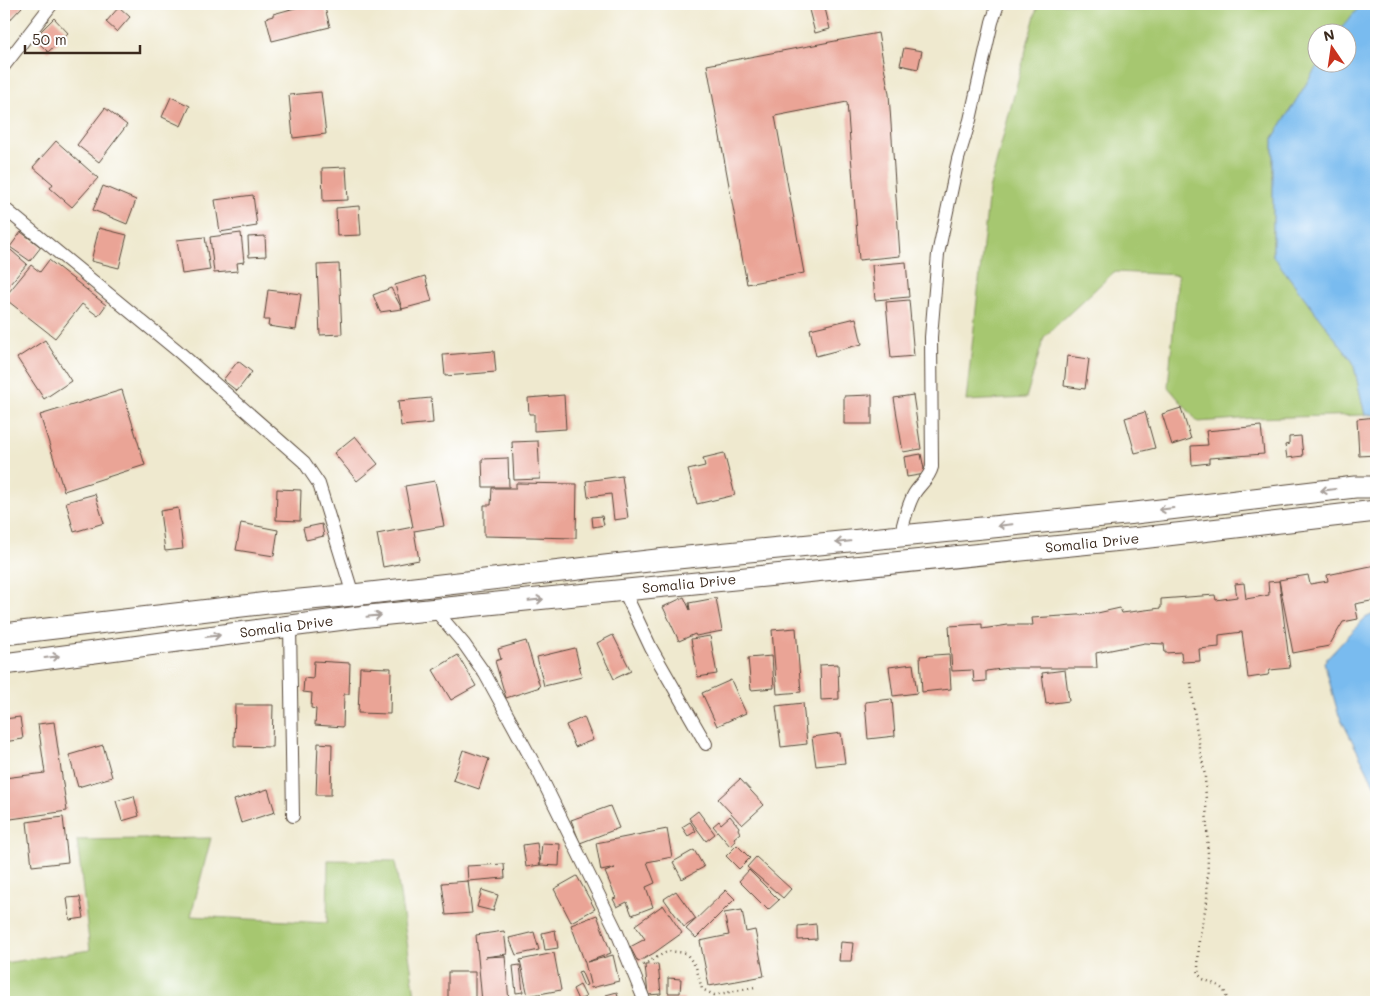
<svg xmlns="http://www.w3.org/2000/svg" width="1380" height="1006" viewBox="0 0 1380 1006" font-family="Mali,sans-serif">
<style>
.green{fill:#a6c770;stroke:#707847}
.water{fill:#79bbef;stroke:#5a7286}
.building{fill:#eaa496}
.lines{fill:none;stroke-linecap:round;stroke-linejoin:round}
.street-casing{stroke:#564739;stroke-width:14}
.primary-casing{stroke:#564739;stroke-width:23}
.path{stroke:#564739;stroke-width:2.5;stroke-dasharray:1 4;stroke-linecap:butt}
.street{stroke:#fff;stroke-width:12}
.primary{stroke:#fff;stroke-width:21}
.oneway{stroke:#a79f9a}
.labels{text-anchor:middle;stroke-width:5;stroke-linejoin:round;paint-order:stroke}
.street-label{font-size:14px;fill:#3b2a1e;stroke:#fff}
</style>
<rect width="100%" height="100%" fill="#fff"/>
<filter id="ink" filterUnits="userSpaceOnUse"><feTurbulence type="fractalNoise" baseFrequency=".02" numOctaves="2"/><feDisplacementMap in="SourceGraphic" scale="10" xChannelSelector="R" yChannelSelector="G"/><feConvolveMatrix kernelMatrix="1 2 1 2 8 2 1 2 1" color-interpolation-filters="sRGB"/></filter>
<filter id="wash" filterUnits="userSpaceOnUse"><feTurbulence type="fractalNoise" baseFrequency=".0096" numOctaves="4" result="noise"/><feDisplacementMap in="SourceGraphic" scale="20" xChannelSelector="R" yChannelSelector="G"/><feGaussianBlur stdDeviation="1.12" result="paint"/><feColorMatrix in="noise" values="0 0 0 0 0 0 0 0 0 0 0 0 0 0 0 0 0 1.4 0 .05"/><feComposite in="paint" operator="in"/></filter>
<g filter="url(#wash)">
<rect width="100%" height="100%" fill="#efe9cf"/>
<g class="green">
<path d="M1038 4H1362L1338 32H1318V62L1319 63 1273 138V256L1353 362 1365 415 1253 418 1198 422 1168 387 1178 275 1114 272 1044 337 1026 398 966 401 989 190Z"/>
<path d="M211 838 191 916 327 923 328 860 395 861 416 1002H4V963L90 950 77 840Z"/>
</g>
<g class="water">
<path d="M1362 4H1376V415H1365L1353 362 1273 256V138L1319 63 1348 62V32H1338Z"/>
<path d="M1376 613V788L1338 713 1324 662 1365 618Z"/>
</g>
<g id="blocks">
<g class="building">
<path d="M4 4H19L22 7 5 25Z"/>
<path d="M310 4H324L330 27 272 41 266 18 273 16V14Z"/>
<path d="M819 4H824L830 29 815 33 808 6Z"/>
<path d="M119 7 130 17 117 32 106 22Z"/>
<path d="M54 18 68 33 48 52 34 38Z"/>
<path d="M878 33 889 94 900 256 859 260 847 102 775 116 804 273 747 284 707 65Z"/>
<path d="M904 48 922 51 918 69 900 65Z"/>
<path d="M321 92 326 134 293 138 289 95Z"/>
<path d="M171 97 190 106 181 126 162 117Z"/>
<path d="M105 108 127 125 99 162 77 145Z"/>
<path d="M56 141 98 178 72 207 50 188 53 184 33 167Z"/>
<path d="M346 167 348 200 323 201 322 168Z"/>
<path d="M103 186 136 200 127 224 93 210Z"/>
<path d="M253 195 257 226 220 232 215 200Z"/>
<path d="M359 206 361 235 337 236 336 208Z"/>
<path d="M99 228 127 235 119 268 91 261Z"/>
<path d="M21 232 41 247 30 261 10 247Z"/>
<path d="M241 233 244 262 237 263 238 271 214 273 210 237Z"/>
<path d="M265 236 266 256 249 257 248 237Z"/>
<path d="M205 237 210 270 182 274 177 240Z"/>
<path d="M5 245 27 264 4 291V246Z"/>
<path d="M49 260 106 305 98 316 82 304 55 338 4 298 31 265 40 272Z"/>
<path d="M906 262 909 297 875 300 872 265Z"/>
<path d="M339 264 342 334 320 335 317 265Z"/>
<path d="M425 276 432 301 402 309 395 285Z"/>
<path d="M391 288 402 309 380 312 373 295Z"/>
<path d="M268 290 301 294 296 330 268 326 269 320H264Z"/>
<path d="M909 300 914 356 891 358 886 302Z"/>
<path d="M856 318 862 344 816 356 810 329Z"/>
<path d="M45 340 71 381 44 399 17 358Z"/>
<path d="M494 351 496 372 445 376 443 355Z"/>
<path d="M1067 356 1089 359 1085 389 1064 386Z"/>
<path d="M238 361 252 372 237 391 223 380Z"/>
<path d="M122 390 145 465 64 491 40 415Z"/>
<path d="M564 395 566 429 534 431V414H529L528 398Z"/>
<path d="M872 395V424H844V396Z"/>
<path d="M913 395 921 449 903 452 894 398Z"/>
<path d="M431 398 433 423 401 426 398 401Z"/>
<path d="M1181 408 1191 439 1172 445 1162 414Z"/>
<path d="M1145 412 1155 448 1135 453 1125 418Z"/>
<path d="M1376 417V455L1359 456 1357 419Z"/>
<path d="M1261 426 1264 454 1209 458V463L1192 465 1191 446 1208 445 1206 431Z"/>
<path d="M355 436 378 464 357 481 334 453Z"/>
<path d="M1301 436 1303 456 1287 458 1285 445 1289 444V437Z"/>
<path d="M538 441 540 479 514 480 512 442Z"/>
<path d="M724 453 735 495 697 504 688 470 705 466 703 458Z"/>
<path d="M921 454 925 474 907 477 904 457Z"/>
<path d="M508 458 509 487H483L482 459Z"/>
<path d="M622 476 628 518 614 520 611 494 588 497 586 481Z"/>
<path d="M435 481 444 526 414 531 419 560 383 567 377 534 413 527 405 486Z"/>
<path d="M516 483 577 484 576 538 484 536V505H491L492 488H516Z"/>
<path d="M277 489 301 490 300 521 276 520Z"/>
<path d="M95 494 104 523 74 532 66 502Z"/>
<path d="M178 508 183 549 165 551 160 511Z"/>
<path d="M602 516 604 525 593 527 592 517Z"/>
<path d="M241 523 278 530 274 556 236 550Z"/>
<path d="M322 524 324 536 306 540 303 528Z"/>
<path d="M1376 565V600L1355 604 1358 619 1343 622 1329 646 1293 653 1279 580 1308 575 1310 584 1328 581 1327 575Z"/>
<path d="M1279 581 1290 668 1270 670 1268 675 1248 678 1242 632 1219 635V647L1199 649 1200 661 1182 662 1181 652 1165 653 1164 644 1145 643 1096 653 1097 668H1009L986 671V681L974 682 973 670 952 671 949 626 982 624V629L1008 625H1033L1032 618 1093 614 1120 608 1122 613 1161 608V599L1215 595 1216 600 1237 597 1235 584 1244 583 1246 599 1269 595 1268 582Z"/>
<path d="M684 597 690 610 689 603 716 598 722 631 696 636 695 634 679 641 663 607Z"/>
<path d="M796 628 801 692 777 694 772 630Z"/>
<path d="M613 635 631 671 614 679 597 643Z"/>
<path d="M710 636 717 674 698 677 691 639Z"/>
<path d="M526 641 540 687 506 698 495 661 501 659 498 649Z"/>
<path d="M575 648 582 677 544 686 537 657Z"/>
<path d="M949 654 951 689 922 692 920 656Z"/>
<path d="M458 655 476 686 451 700 433 670Z"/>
<path d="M772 656 774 688 751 690 748 658Z"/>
<path d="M314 661 350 663 349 694H344L343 727 315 725 316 709 311 708 312 693 303 692 304 678 313 679Z"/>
<path d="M838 664 839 699 821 700 820 665Z"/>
<path d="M913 664 917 693 893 696 889 667Z"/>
<path d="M360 667 391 668 390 714 358 713Z"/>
<path d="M1065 670 1069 701 1046 704 1042 673Z"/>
<path d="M731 680 746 713 717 726 702 693Z"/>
<path d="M892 699 895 736 868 739 865 702Z"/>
<path d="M803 703 807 744 781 747 776 706Z"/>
<path d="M235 705H273L272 747 234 746Z"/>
<path d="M20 717 23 739 4 742V719Z"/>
<path d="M584 717 593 740 575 747 566 725Z"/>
<path d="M54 722 67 811 4 820V778L45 773 38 724Z"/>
<path d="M841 733 845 763 816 766 812 737Z"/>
<path d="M318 743 332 744 331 795H316Z"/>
<path d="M103 745 112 777 78 787 69 755Z"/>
<path d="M463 750 489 759 479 789 453 780Z"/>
<path d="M740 779 764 805 742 825 718 799Z"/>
<path d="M268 789 275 812 241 823 234 800Z"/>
<path d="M134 796 139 816 122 821 116 801Z"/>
<path d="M610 806 619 828 580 843 571 820Z"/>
<path d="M698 811 715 834 706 841 689 818Z"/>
<path d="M730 816 739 827 738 829 740 833 734 838 736 841 730 846 713 826 719 821 721 824Z"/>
<path d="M63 817 68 862 32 866 27 822Z"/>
<path d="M690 822 696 831 688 836 682 827Z"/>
<path d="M667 829 672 857 647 862 655 883 646 887 653 907 632 915 627 902 617 907 613 899 616 898 605 872 615 868 601 871 596 843Z"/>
<path d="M537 843 540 865 526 867 523 845Z"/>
<path d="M542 843 560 844 559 866 540 865Z"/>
<path d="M737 845 750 858 739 869 726 856Z"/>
<path d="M694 850 704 867 682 879 673 862Z"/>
<path d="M756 857 791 889 783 898 747 867Z"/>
<path d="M504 864 505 878 468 881 467 866Z"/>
<path d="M749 870 779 900 768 910 739 881Z"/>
<path d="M577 876 595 909 571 922 554 889Z"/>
<path d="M468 881 472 913 446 915 442 883Z"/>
<path d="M482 890 498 895 493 911 477 907Z"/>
<path d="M726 890 735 899 696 938 686 929Z"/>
<path d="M676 891 696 919 684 927 664 899Z"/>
<path d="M80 897 84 918 70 920 67 898Z"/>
<path d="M663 905 682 933 654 953 638 962 630 947 645 939 635 925Z"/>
<path d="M742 910 746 932 755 930 764 976 709 986 700 941 729 935 724 913Z"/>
<path d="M597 915 611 953 587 962 613 955 619 981 591 988 585 963 571 925Z"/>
<path d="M816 924 817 939 798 940V926Z"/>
<path d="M555 930 558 948 545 950 542 933Z"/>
<path d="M504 931 507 954 485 957 505 956 509 1002H482L476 935Z"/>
<path d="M534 932 539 950 516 955 509 938Z"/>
<path d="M841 942 853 943 851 961H839Z"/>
<path d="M554 953 561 990 528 996 520 960Z"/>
<path d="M658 964 661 994 648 995 645 965Z"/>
<path d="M520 965 523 992 516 993 513 966Z"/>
<path d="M581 971 587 985 584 986 578 972Z"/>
<rect x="448" y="972" width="27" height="30"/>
<path d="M668 978 681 979 680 993H668Z"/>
<path d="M580 985 586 997 578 1000 573 989Z"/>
<path d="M617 992 619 1002H608L606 995Z"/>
<path d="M684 998V1002H664L663 999Z"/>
</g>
</g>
</g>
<g filter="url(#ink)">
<use href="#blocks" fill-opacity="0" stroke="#564739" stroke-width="1"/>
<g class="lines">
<defs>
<g id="street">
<path d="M4 66 52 4"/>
<path d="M4 208 178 351 304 462 319 484 353 595"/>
<path d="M900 536C904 522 907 506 914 494 920 484 929 479 932 467L931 337 938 254 958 159 970 120 992 22 998 4"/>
<path d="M624 591 651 648 706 744"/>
<path d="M435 610 464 644 485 674 538 771 616 930 645 1002"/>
<path d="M290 626 293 816"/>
</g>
<g id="primary">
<path d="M4 634 268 603 353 595 657 560 1135 513 1355 487H1376"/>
<path id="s1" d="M4 664 359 617 1141 538 1376 511"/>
</g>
</defs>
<use href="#street" class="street-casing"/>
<use href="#primary" class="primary-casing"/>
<g class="path">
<path d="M1191 683 1196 726 1205 776 1208 854 1207 901 1199 939 1198 969 1199 975 1203 979 1217 985 1224 990 1228 1002"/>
<path d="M643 965 668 951 686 953 696 967 702 989 714 995 755 987"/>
</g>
<use href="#street" class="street"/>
<use href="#primary" class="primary"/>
</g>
<defs><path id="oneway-shaft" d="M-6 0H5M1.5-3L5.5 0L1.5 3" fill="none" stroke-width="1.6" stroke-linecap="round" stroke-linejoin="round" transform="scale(1.25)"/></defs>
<g class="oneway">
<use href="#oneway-shaft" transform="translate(1328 490) rotate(173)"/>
<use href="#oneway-shaft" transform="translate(1166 509) rotate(173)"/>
<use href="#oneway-shaft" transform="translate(1005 525) rotate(174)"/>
<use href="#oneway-shaft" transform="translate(843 542) rotate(174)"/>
<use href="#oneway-shaft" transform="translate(536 600) rotate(-6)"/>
<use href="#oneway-shaft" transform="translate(374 616) rotate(-6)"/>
<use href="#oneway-shaft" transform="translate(213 636) rotate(-7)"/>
<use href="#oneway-shaft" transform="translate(52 657) rotate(-7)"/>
</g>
</g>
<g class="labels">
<g class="street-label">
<text dy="5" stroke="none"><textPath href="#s1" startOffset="1095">Somalia Drive</textPath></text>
<text dy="5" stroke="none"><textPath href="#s1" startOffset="690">Somalia Drive</textPath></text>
<text dy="5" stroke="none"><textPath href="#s1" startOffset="285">Somalia Drive</textPath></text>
</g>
</g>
<rect width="1380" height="1006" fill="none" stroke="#fff" stroke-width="20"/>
<g transform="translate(1332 48) rotate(347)"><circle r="24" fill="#ffffff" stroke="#b1aaa5"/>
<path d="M0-4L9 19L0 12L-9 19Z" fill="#c8321e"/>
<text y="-8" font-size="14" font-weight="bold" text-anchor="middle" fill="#3b2a1e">N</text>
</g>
<path d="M25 45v8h115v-8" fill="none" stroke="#3b2a1e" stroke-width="2.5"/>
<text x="32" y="45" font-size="15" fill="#3b2a1e" stroke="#ffffff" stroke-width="4" paint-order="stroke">50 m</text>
</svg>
